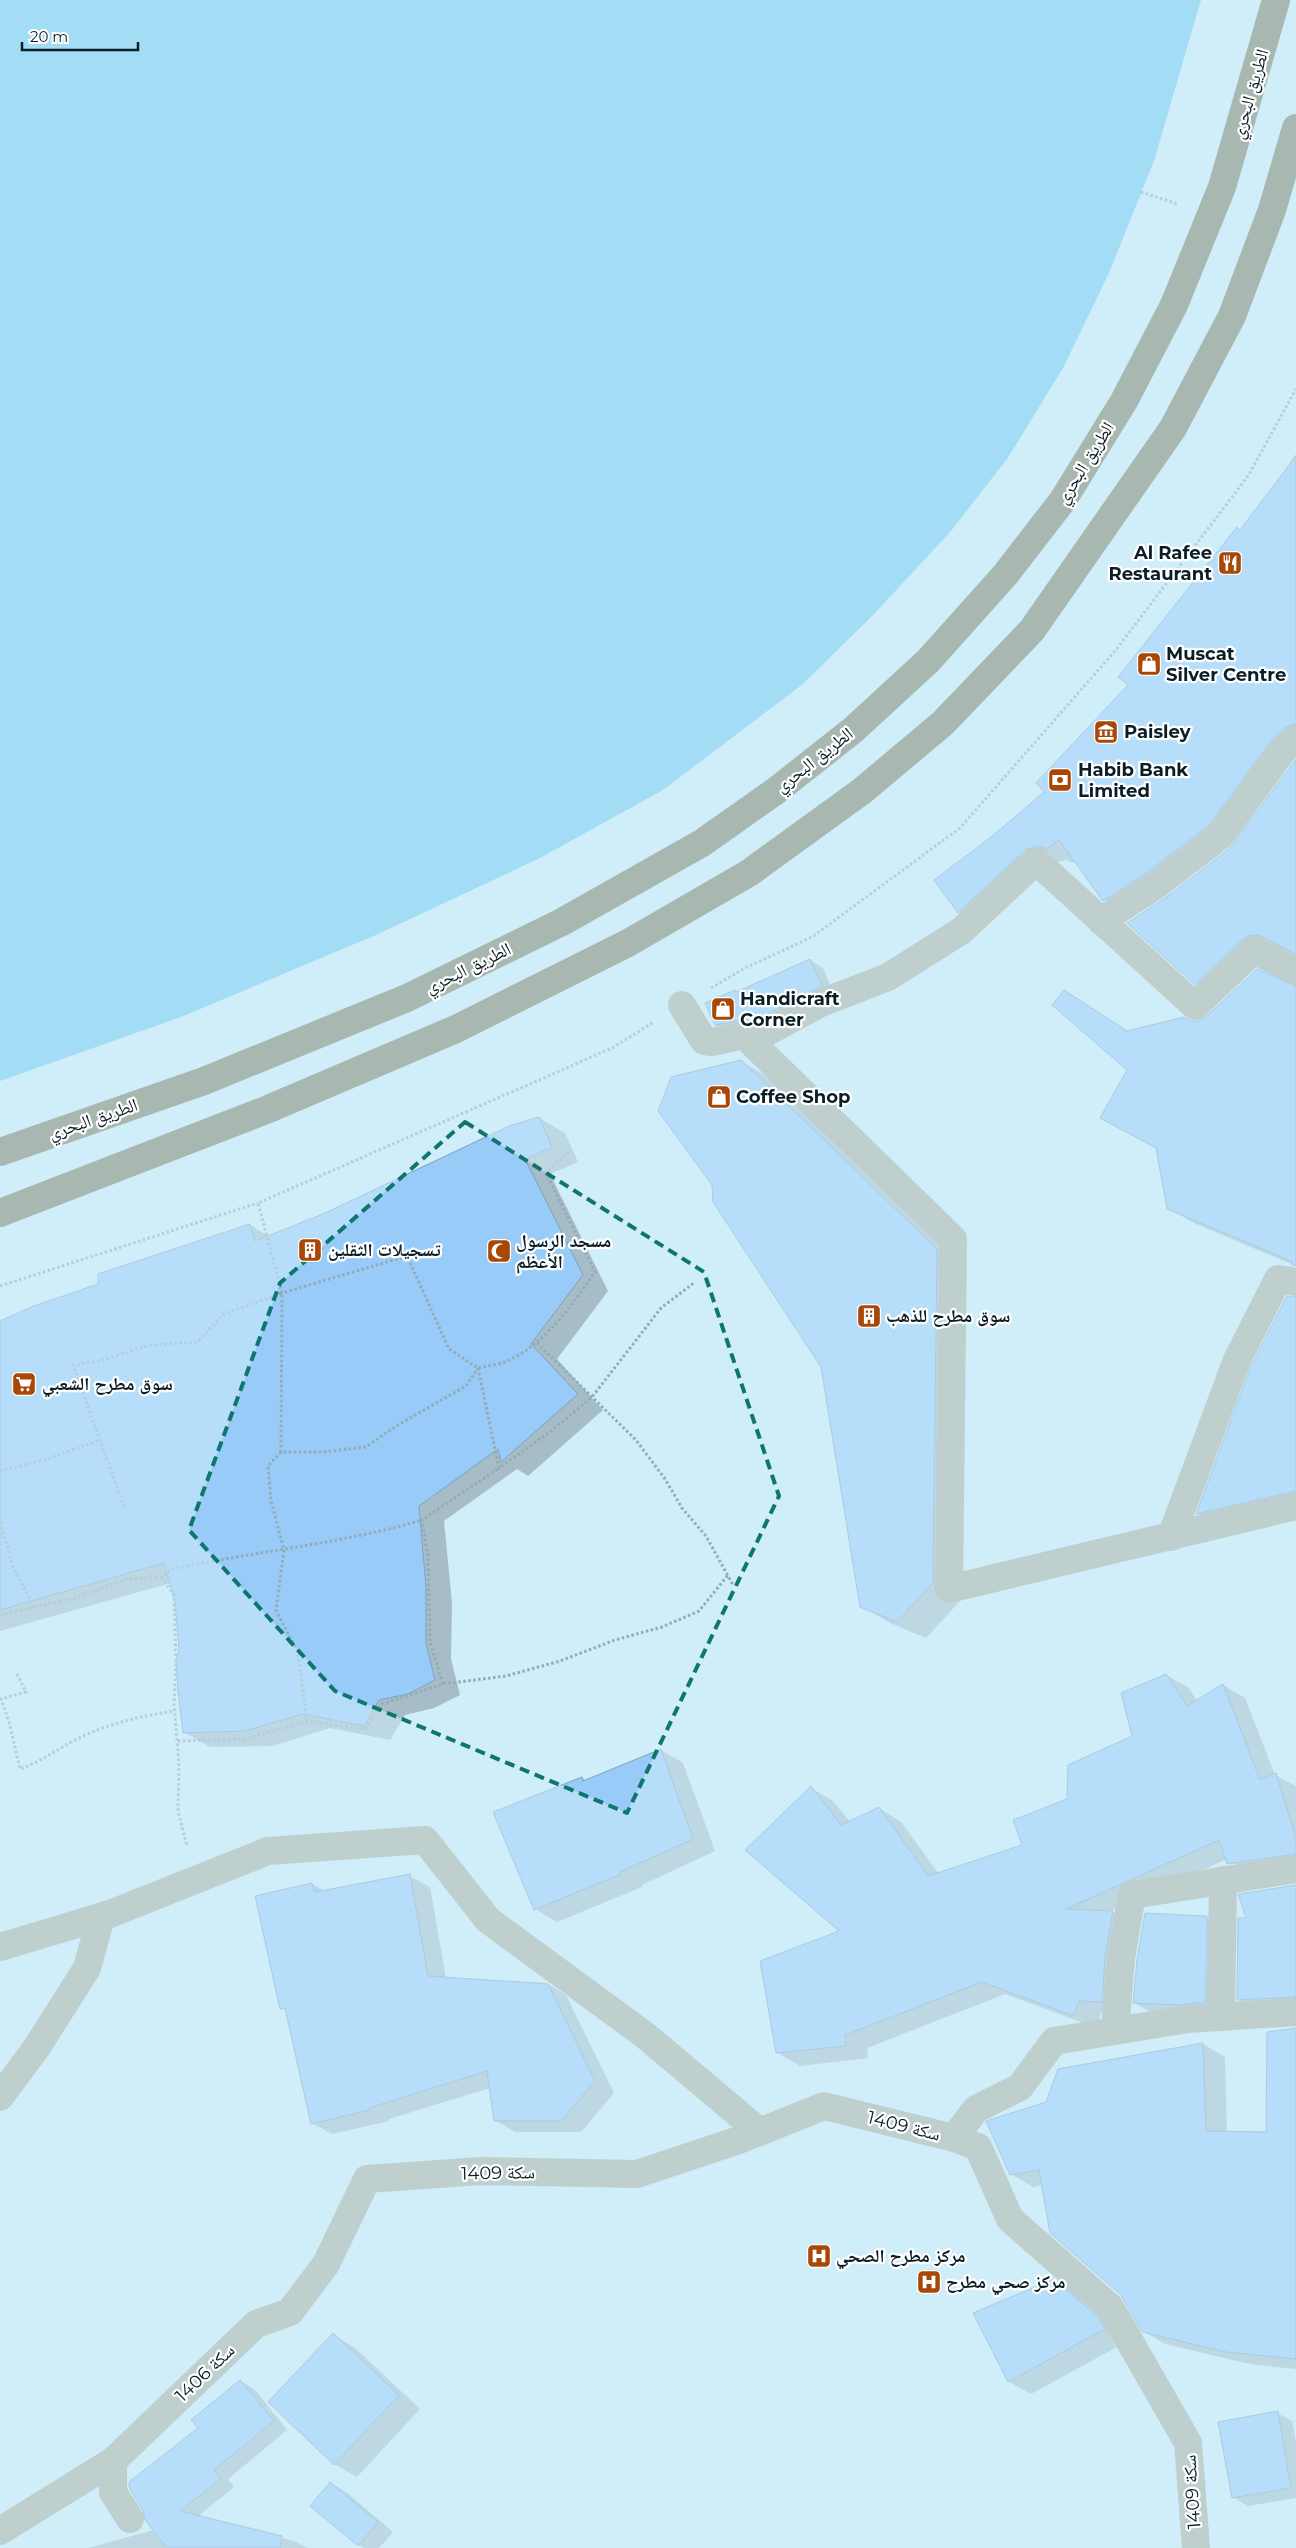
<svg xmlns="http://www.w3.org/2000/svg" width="1296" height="2548" viewBox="0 0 1296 2548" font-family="Montserrat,'Noto Naskh Arabic',sans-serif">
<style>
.water{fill:#6ccbf0}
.shadow{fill:#0003}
.building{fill:#98cbf8;stroke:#7fa1bf}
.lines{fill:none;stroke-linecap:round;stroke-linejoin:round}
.path{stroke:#92abb7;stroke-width:3;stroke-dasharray:2.5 2.5;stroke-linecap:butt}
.minor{stroke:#abab98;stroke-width:28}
.major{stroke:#797755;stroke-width:28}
.marked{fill:none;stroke:#0f766e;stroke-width:4;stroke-dasharray:10 6;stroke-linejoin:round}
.labels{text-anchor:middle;stroke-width:4.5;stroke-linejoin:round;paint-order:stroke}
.street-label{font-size:18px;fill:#0b1e26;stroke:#fff}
.poi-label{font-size:18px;font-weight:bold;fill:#0b1e26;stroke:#fff;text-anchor:start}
</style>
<rect width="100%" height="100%" fill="#d0edfa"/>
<path class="water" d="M0 0H1201L1154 161 1109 273 1063 368 1007 459 951 531 874 614 803 684 663 790 538 859 376 935 181 1017 0 1081Z"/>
<g class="shadow">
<path d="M1296 454V756L1235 840 1175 886 1130 915 1104 900 1076 861 1073 863 1066 860 1052 864 984 926 959 912 991 839 1046 792 1130 685 1289 468 1287 467Z"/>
<path d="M1296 761V954L1278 949 1269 953 1221 999 1196 984 1168 897 1233 846Z"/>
<path d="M810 960 823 968 834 994 766 1029 729 1032 716 1025 735 991 738 993Z"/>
<path d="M1257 970 1296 988V1266L1194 1223 1168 1208 1157 1148 1101 1118 1129 1070 1064 991 1129 1032 1199 1022Z"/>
<path d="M740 1061 770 1078 966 1266 962 1599 926 1638 890 1623 861 1606 822 1367 713 1184Z"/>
<path d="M539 1118 565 1133 578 1162 550 1174 608 1291 557 1359 603 1410 528 1476 517 1469 444 1521 452 1603 451 1659 460 1695 434 1708 405 1715 390 1740 330 1728 272 1746 210 1747 184 1732 180 1649 176 1601 171 1583 0 1631V1322L250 1225 270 1237Z"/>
<path d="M1296 1298V1512L1223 1528 1198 1513Z"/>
<path d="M1166 1675 1189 1688 1197 1701 1223 1685 1245 1698 1275 1775 1296 1786V1865L1250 1872 1227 1859 1111 1911 1135 1926 1124 2014 1101 2013 1097 2028 1005 1994 867 2048 868 2058 800 2066 778 2053 841 1932 811 1788 833 1801 850 1822 879 1808 901 1822 939 1874 1024 1846 1134 1737Z"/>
<path d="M661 1750 683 1763 715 1851 642 1885V1887L557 1922 535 1909 582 1778 586 1781Z"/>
<path d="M409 1876 430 1887 446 1978 546 1983 566 1995 614 2093 581 2132H515L495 2120 490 2088 389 2119V2121L332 2134 312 2123 287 2011 281 2008 312 1884 325 1891Z"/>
<path d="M1296 1904V2010L1260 2012 1238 1999 1248 1920Z"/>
<path d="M1206 1918 1222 1926 1220 2010 1194 2013 1149 2011 1134 2003Z"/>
<path d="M1296 2028V2369L1250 2364 1165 2344 1143 2331 1122 2295 1043 2185 1033 2187 1011 2174 1047 2103 1203 2044 1225 2057 1227 2133 1267 2134 1268 2033Z"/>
<path d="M1054 2280 1077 2293 1126 2342 1031 2394 1009 2382 975 2314Z"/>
<path d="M333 2335 355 2348 420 2409 357 2477 334 2464Z"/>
<path d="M241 2381 255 2390 287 2430 228 2479 234 2487 197 2517 294 2541 307 2548H88L154 2530 199 2428Z"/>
<path d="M1277 2413 1292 2421 1296 2442V2498L1248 2506 1233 2497Z"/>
<path d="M331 2483 346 2492 393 2532 379 2548H364L359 2545 312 2506Z"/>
</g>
<g class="building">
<path d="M1296 456V724L1286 727 1271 741 1209 825 1149 871 1103 901 1059 840 1046 849 1039 846 1026 849 958 913 934 880 990 838 1044 792 1036 783 1128 685 1118 677 1237 527 1240 530Z"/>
<path d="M1296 759V954L1261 936 1251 935 1243 939 1195 985 1127 923 1168 896 1230 848Z"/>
<path d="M810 959 822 986 752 1022 741 1020 715 1025 705 1003 735 990 736 992Z"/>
<path d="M1257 969 1296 986V1266L1292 1265 1293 1262 1167 1209 1156 1148 1100 1118 1127 1070 1052 1005 1064 990 1127 1031 1184 1017 1191 1021H1199L1206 1017Z"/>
<path d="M741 1060 937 1249 933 1583 897 1622 860 1607 821 1367 713 1202 712 1185 658 1111 671 1077Z"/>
<path d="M539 1117 552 1147 525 1159 583 1275 531 1344 578 1394 501 1462 498 1449 419 1506 426 1587V1643L435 1680 408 1694 379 1700 364 1726 303 1714 245 1731 183 1733 178 1691 176 1661 179 1649 175 1602 164 1563 0 1610V1321L31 1307 98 1284V1274L250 1224 255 1241 323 1214 509 1126Z"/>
<path d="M1287 1296 1296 1297V1491L1196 1514 1251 1366Z"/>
<path d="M1166 1674 1187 1706 1223 1684 1260 1780 1276 1773 1296 1839V1854L1227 1864 1219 1840 1066 1909 1113 1911 1105 1957 1102 2002 1079 2001 1074 2016 982 1982 845 2035 846 2046 776 2053 760 1961 839 1931 745 1850 811 1786 841 1825 879 1807 928 1876 1022 1845 1013 1820 1067 1799 1068 1765 1132 1736 1121 1693Z"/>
<path d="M661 1749 693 1839 620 1872 621 1874 534 1910 493 1812 582 1777 583 1781Z"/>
<path d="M410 1874 428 1976 548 1984 595 2081 561 2121H494L487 2071 369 2108 370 2110 311 2124 285 2008 280 2009 255 1896 312 1883 315 1892Z"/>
<path d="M1296 1885V1997L1237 2000 1238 1918H1246L1238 1894Z"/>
<path d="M1145 1913 1207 1916 1206 2002 1178 2005 1133 2003 1137 1960Z"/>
<path d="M1296 2028V2359L1226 2352 1142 2332 1121 2295 1050 2233 1039 2170 1010 2175 986 2121 1046 2102 1058 2069 1203 2043 1206 2131 1266 2132 1267 2032Z"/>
<path d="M1054 2279 1098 2317 1105 2329 1008 2382 973 2313Z"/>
<path d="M333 2333 399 2395 334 2465 268 2402Z"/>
<path d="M240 2380 274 2421 214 2470 221 2479 180 2511 282 2536 280 2548H167L145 2520 143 2511 129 2487V2482L198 2428 191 2420Z"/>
<path d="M1278 2411 1291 2488 1232 2498 1218 2422Z"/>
<path d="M330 2482 378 2522 358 2546 310 2506Z"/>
</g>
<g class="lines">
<g class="path">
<path d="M1141 192 1178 204"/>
<path d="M711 988 745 968 812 937 960 828 1115 651 1248 476 1296 389"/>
<path d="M569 1152 546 1173 595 1272C572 1305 546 1343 509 1360 500 1365 488 1365 478 1368L449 1349 407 1256 282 1293 258 1203 612 1048 654 1022"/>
<path d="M0 1286 258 1203"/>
<path d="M537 1343 636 1440 665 1479 682 1508 706 1536 733 1585"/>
<path d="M478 1368 499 1468 551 1431 592 1397 661 1308 695 1282"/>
<path d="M281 1452 268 1466 271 1501 284 1550 276 1610 298 1653 307 1721"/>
<path d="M0 1471 44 1460 100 1440"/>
<path d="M124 1507 73 1365 99 1361 151 1345 197 1342 224 1314 282 1293 281 1452H322L366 1447 396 1426 466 1386 478 1368"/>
<path d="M0 1522 13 1566 34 1607"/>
<path d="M162 1577 174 1596 176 1661 174 1705 179 1764 178 1811 187 1846"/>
<path d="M0 1615 75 1598 127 1579 162 1577 173 1569C256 1551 341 1544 422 1520"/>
<path d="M17 1674 26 1692 1 1699 9 1722 20 1769C40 1762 56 1750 75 1740 106 1724 140 1716 175 1711"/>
<path d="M443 1684 430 1643 428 1556 422 1520 499 1468"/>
<path d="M178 1741 245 1739 307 1721 365 1729 382 1704 443 1684 506 1676 560 1661 615 1640 662 1627 699 1611 728 1575"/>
</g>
<g class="minor">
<path d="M1101 921 1158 884 1220 836 1283 750 1296 739"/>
<path d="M1296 971 1254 950 1195 1006 1036 861 961 931 888 977 821 1003 750 1041 953 1239 949 1589 1296 1506"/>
<path d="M682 1005 704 1041 712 1042 744 1035 750 1041"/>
<path d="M1171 1537 1237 1360 1278 1279 1296 1282"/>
<path d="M0 1947 110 1914 268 1851 425 1840 488 1920 646 2036 760 2132"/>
<path d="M1221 2017 1223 1880"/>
<path d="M1115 2031 1121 1958 1132 1895 1296 1869"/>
<path d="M0 2097 37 2047 87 1968 101 1917"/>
<path d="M954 2138 976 2109 1020 2087 1054 2041 1188 2019 1296 2012"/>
<path d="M113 2461V2492L130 2519"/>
<path d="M0 2531 113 2461 256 2324 290 2312 326 2264 367 2179 481 2171 637 2174 739 2140 824 2106 954 2138 978 2147 1010 2219 1110 2307 1188 2443 1196 2548"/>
</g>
<g class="major">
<path d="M0 1152 204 1081 407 998 562 922 702 843 777 790 853 730 928 661 1005 575 1063 500 1124 401 1174 305 1222 187 1276 0"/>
<path d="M0 1213 266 1110 456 1029 628 943 749 873 862 791 943 723 1032 630 1173 428 1232 316 1272 210 1296 128"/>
</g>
</g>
<path d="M0 0H1296V2548H0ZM465 1122 704 1272 779 1496 627 1813 335 1691 189 1530 280 1283Z" fill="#d0edfa" fill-opacity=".55" fill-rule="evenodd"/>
<path class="marked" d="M465 1122 704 1272 779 1496 627 1813 335 1691 189 1530 280 1283Z"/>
<defs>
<symbol id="restaurant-square" viewBox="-11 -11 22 22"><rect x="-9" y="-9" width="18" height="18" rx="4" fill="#a84706" stroke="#fff"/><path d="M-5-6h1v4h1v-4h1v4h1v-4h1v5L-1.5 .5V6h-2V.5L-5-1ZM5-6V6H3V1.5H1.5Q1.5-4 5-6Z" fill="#fff"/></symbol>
<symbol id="shop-square" viewBox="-11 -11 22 22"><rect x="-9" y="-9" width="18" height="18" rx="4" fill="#a84706" stroke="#fff"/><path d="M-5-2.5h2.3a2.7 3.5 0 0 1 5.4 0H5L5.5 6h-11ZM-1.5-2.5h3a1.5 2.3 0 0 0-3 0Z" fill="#fff"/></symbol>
<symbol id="museum-square" viewBox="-11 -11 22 22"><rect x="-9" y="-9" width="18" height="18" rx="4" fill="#a84706" stroke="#fff"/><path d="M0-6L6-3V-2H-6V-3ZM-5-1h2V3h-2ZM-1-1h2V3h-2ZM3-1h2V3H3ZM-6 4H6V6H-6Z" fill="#fff"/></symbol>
<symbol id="bank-square" viewBox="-11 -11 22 22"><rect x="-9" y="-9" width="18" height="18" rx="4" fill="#a84706" stroke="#fff"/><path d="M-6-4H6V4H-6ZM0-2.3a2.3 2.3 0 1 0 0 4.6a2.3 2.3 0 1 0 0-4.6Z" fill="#fff"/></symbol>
<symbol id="building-square" viewBox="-11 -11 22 22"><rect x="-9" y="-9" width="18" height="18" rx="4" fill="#a84706" stroke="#fff"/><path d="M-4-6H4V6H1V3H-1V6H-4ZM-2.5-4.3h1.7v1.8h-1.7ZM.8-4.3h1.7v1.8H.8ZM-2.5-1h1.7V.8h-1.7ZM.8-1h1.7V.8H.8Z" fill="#fff"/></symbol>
<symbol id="mosque-square" viewBox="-11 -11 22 22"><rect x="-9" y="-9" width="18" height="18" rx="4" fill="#a84706" stroke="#fff"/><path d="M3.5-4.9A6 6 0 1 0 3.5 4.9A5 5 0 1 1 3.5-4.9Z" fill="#fff"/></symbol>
<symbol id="supermarket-square" viewBox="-11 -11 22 22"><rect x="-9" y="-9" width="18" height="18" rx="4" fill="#a84706" stroke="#fff"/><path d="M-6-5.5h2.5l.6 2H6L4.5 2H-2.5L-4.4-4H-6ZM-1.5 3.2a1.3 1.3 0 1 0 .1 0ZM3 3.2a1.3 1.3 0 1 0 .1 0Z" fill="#fff"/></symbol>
<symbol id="hospital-square" viewBox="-11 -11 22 22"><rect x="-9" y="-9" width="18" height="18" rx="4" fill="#a84706" stroke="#fff"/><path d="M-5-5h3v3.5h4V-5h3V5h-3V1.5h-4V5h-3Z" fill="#fff"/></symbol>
</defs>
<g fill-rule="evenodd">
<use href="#restaurant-square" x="1216" y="549" width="28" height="28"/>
<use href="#shop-square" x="1135" y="650" width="28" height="28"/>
<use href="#museum-square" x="1092" y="718" width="28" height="28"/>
<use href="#bank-square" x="1046" y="766" width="28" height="28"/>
<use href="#shop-square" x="709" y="995" width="28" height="28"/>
<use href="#shop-square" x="705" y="1083" width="28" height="28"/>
<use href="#building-square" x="296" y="1236" width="28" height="28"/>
<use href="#mosque-square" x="485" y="1237" width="28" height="28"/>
<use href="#building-square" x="855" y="1302" width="28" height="28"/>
<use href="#supermarket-square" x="10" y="1370" width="28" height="28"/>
<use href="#hospital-square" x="805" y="2242" width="28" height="28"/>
<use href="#hospital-square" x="915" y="2268" width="28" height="28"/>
</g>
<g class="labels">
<g class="street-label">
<text transform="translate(1250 94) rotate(-74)" y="6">الطريق البحري</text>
<text transform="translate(1085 463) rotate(-58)" y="6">الطريق البحري</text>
<text transform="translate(814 760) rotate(-38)" y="6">الطريق البحري</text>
<text transform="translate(468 968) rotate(-26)" y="6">الطريق البحري</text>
<text transform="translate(93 1119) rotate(-19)" y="6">الطريق البحري</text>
<text transform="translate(904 2126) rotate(14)" y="6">1409 سكة</text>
<text transform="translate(498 2173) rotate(-1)" y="6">1409 سكة</text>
<text transform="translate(205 2373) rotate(-44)" y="6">1406 سكة</text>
<text transform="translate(1192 2492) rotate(-94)" y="6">1409 سكة</text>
</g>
<g class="poi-label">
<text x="1212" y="559" text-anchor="end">Al Rafee<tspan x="1212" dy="21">Restaurant</tspan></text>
<text x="1166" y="660">Muscat<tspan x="1166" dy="21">Silver Centre</tspan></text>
<text x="1124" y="738">Paisley</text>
<text x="1078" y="776">Habib Bank<tspan x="1078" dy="21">Limited</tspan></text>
<text x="740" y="1005">Handicraft<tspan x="740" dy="21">Corner</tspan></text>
<text x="736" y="1103">Coffee Shop</text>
<text x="516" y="1247">مسجد الرسول<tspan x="516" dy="21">الأعظم</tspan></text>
<text x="328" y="1256">تسجيلات الثقلين</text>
<text x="886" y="1322">سوق مطرح للذهب</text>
<text x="42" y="1390">سوق مطرح الشعبي</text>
<text x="836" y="2262">مركز مطرح الصحي</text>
<text x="946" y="2288">مركز صحي مطرح</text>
</g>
</g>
<path d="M22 42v8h116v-8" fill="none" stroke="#0b1e26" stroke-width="2.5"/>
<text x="30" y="42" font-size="15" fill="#0b1e26" stroke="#ffffff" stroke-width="4" paint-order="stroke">20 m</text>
</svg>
